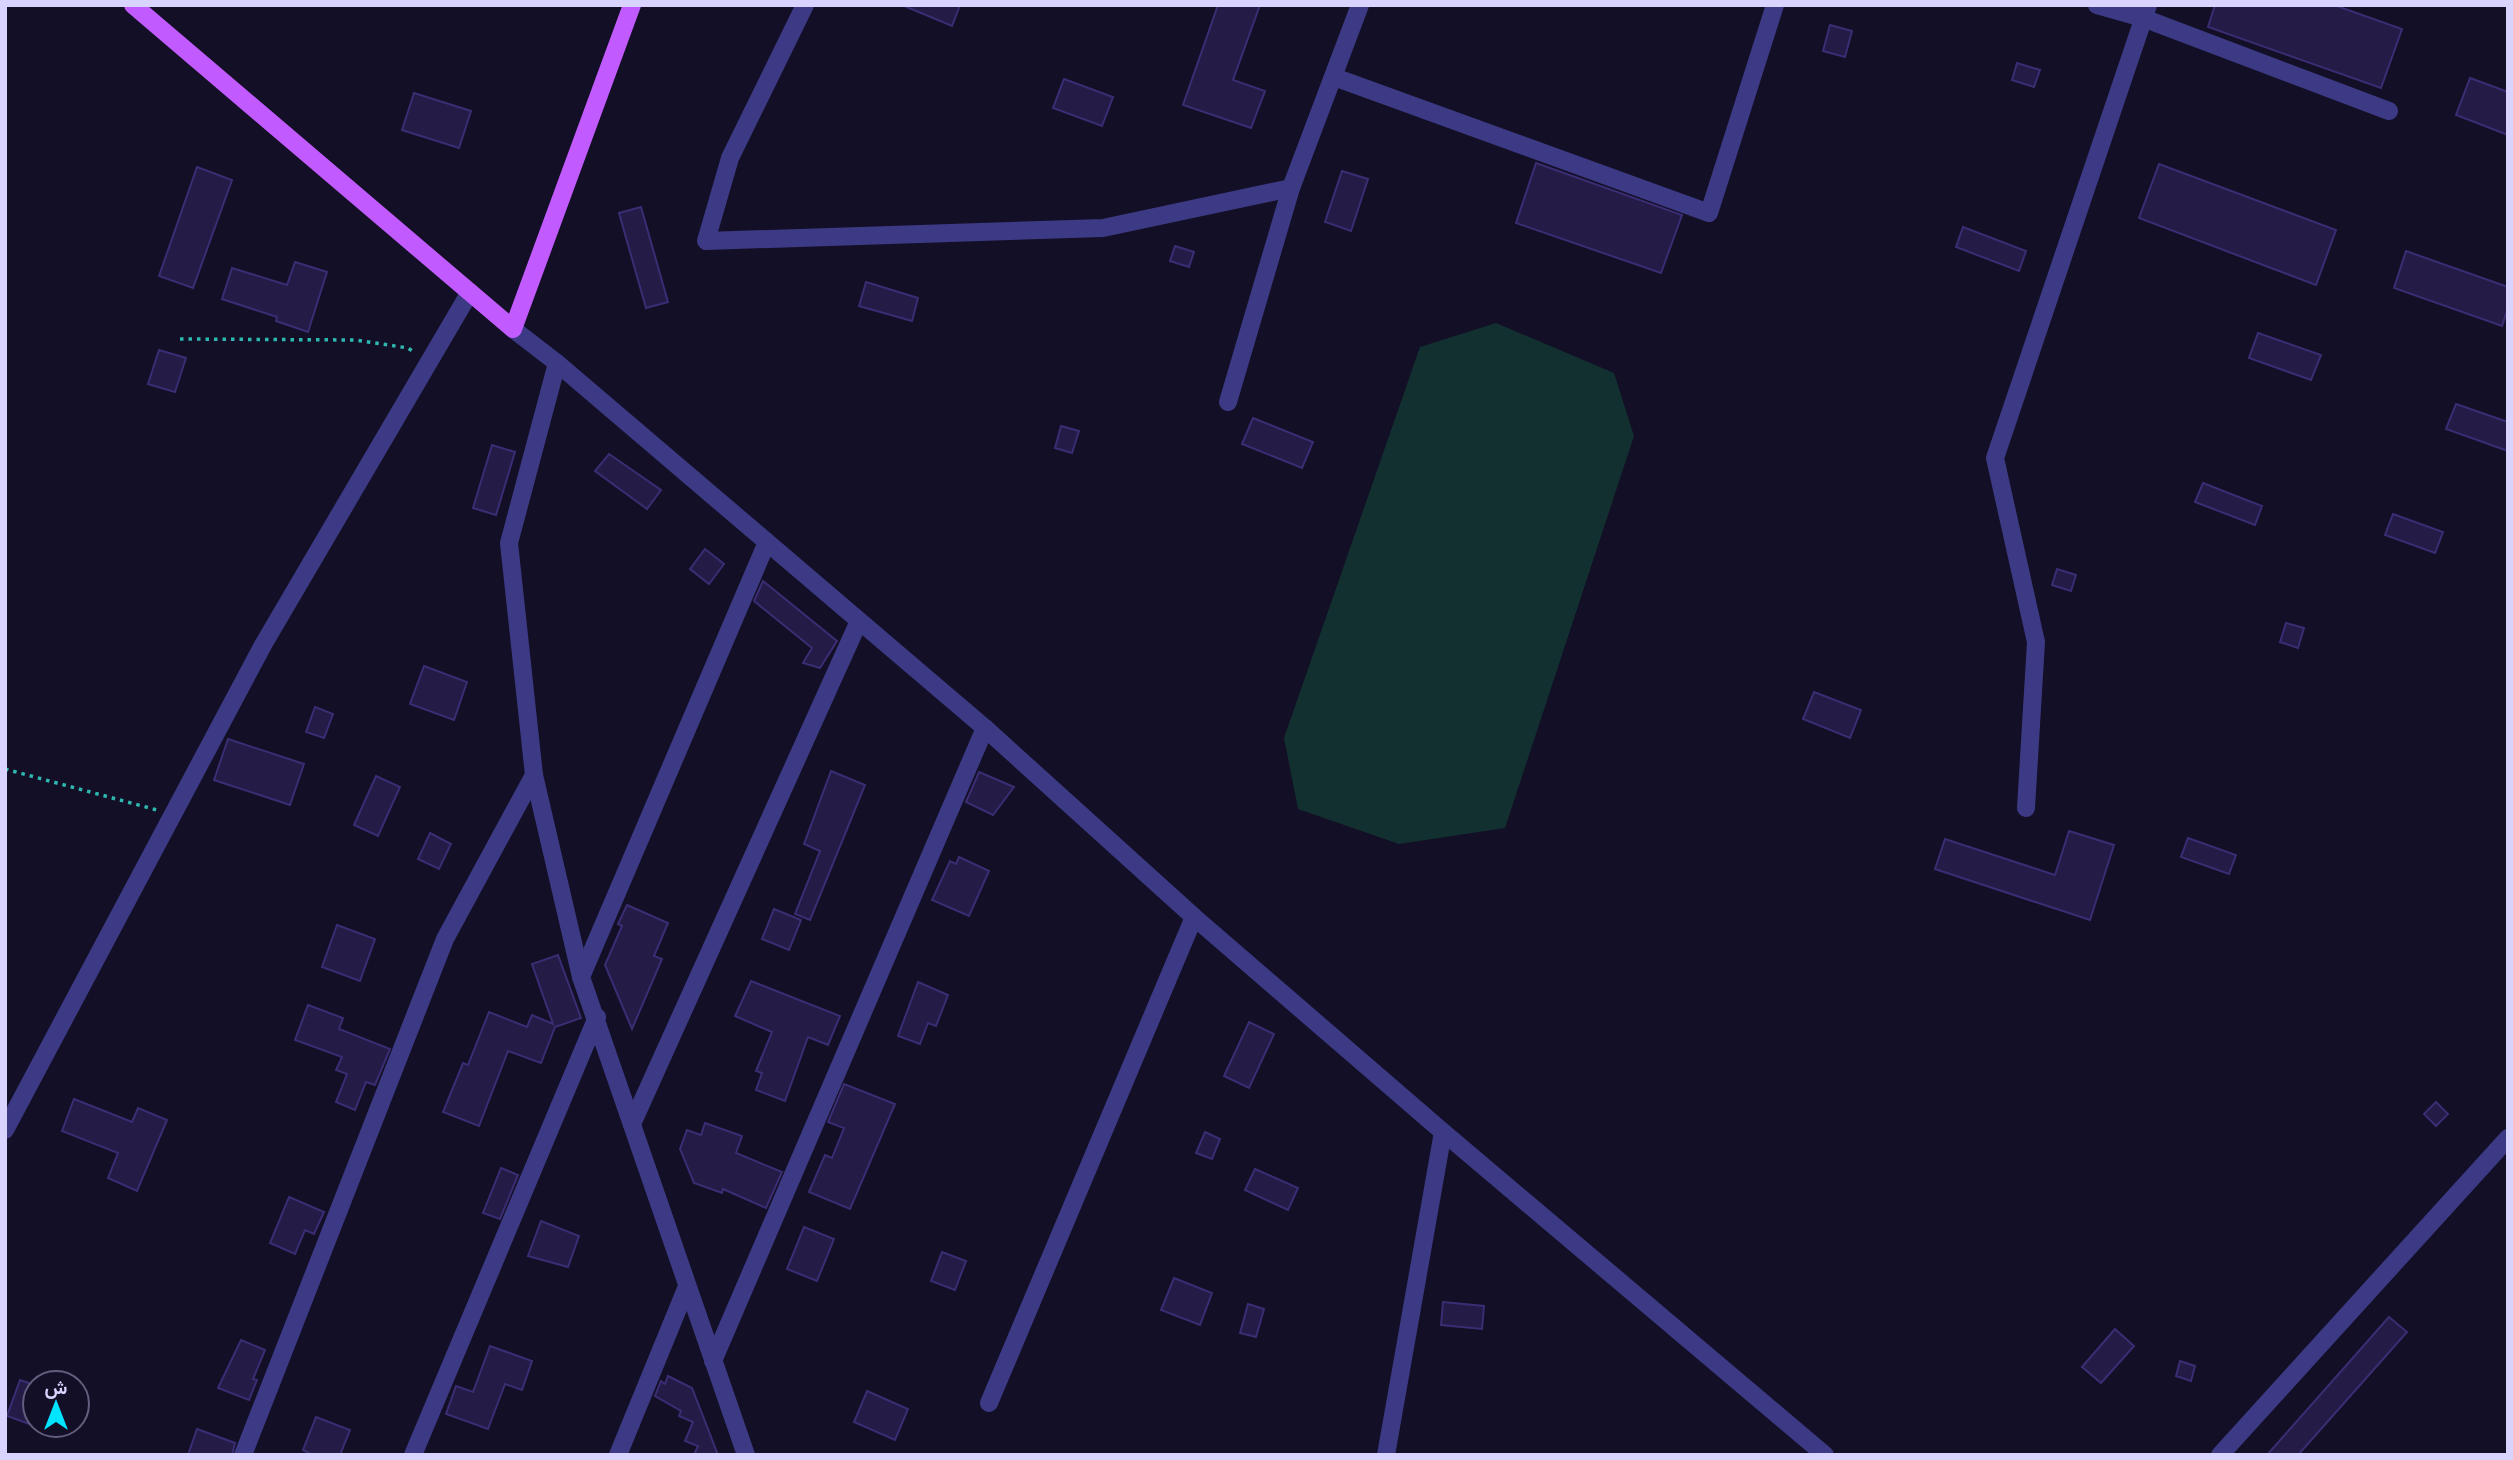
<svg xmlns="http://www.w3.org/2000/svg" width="2513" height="1460" viewBox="0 0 2513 1460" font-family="Jost,Vazirmatn,sans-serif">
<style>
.green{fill:#12302f}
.building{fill:#241b47;stroke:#3b2d73;stroke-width:2}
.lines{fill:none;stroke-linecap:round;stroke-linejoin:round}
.path{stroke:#2fb8b0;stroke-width:3.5;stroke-dasharray:3.5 5;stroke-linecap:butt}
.minor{stroke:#3d3a85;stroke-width:18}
.major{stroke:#c25bff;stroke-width:18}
</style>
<rect width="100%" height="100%" fill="#130f26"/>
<path class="green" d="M1496 323 1614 373 1634 436 1505 828 1399 844 1298 809 1284 738 1420 347Z"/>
<g class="building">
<path d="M902 5H960L952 26Z"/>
<path d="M1218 5H1260L1233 80 1265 91 1251 128 1183 105Z"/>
<path d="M2215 5H2334L2402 29 2381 88 2208 27Z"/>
<path d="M1830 25 1852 31 1845 57 1823 51Z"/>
<path d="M2017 63 2040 70 2034 87 2012 80Z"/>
<path d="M2470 78 2508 92V135L2456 115Z"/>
<path d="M1064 79 1113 97 1102 126 1053 108Z"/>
<path d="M414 93 471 111 459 148 402 130Z"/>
<path d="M1536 163 1682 215 1661 273 1516 223Z"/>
<path d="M2159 164 2336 230 2316 285 2139 218Z"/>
<path d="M197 167 232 180 193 288 159 276Z"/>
<path d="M1342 171 1368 179 1351 231 1325 222Z"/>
<path d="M641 207 668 302 646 308 619 213Z"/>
<path d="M1963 227 2026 251 2019 271 1956 247Z"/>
<path d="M1175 246 1194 252 1189 267 1170 261Z"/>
<path d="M2406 251 2508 287V308L2502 326 2394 288Z"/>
<path d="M295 262 327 272 308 332 276 321 277 317 222 299 232 268 287 285Z"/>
<path d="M866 282 918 298 912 321 859 306Z"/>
<path d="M2258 333 2321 355 2311 380 2249 358Z"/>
<path d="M159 350 186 358 175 392 148 384Z"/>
<path d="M2456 404 2508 422V451L2446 429Z"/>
<path d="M1253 418 1313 442 1302 468 1242 444Z"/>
<path d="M1061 426 1079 431 1072 453 1055 448Z"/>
<path d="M492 445 515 452 496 515 473 508Z"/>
<path d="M609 454 661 490 647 509 595 471Z"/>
<path d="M2203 483 2262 506 2255 525 2195 502Z"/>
<path d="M2393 514 2443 532 2435 553 2385 535Z"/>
<path d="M705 549 724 564 709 584 690 569Z"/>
<path d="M2057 569 2076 575 2071 591 2052 585Z"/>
<path d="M763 581 837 641 820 668 803 663 812 648 754 601Z"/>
<path d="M2286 623 2304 628 2298 648 2280 642Z"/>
<path d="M424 666 467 682 454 720 410 704Z"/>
<path d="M1814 692 1861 710 1850 738 1803 719Z"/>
<path d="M315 707 333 714 324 738 306 732Z"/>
<path d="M228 739 304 764 290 805 214 780Z"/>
<path d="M831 771 865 785 810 920 795 914 820 851 804 844Z"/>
<path d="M979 772 1014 787 993 815 966 802Z"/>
<path d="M376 776 400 787 378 836 354 825Z"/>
<path d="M2069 831 2114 845 2090 920 1935 869 1945 839 2055 875Z"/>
<path d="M430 833 451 844 439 869 418 859Z"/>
<path d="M2188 838 2236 855 2229 874 2181 857Z"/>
<path d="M959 857 989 871 969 916 932 900 950 861 956 864Z"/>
<path d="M627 905 668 923 654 956 662 959 632 1029 605 965 622 926 618 924Z"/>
<path d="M774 909 801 920 789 950 762 939Z"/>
<path d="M337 925 375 939 360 981 322 967Z"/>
<path d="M558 955 581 1018 555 1027 541 1063 508 1051 479 1126 443 1112 463 1063 468 1065 489 1012 527 1027 532 1015 553 1024 532 964Z"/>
<path d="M751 981 840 1016 828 1045 808 1037 785 1101 756 1090 762 1073 756 1071 772 1032 735 1016Z"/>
<path d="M918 982 948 995 936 1026 928 1023 920 1044 898 1036Z"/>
<path d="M308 1005 343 1018 339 1029 390 1049 375 1085 366 1082 355 1110 336 1102 347 1074 336 1070 342 1057 295 1040Z"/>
<path d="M1249 1022 1274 1034 1249 1088 1224 1076Z"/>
<path d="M844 1084 895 1104 850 1209 809 1192 825 1155 832 1158 844 1128 828 1122Z"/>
<path d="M74 1099 132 1122 138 1108 167 1120 137 1191 108 1178 118 1153 62 1131Z"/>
<path d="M2436 1102 2448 1114 2436 1126 2424 1114Z"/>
<path d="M705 1123 742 1136 736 1153 782 1172 766 1208 723 1189 722 1193 694 1183 680 1149 687 1130 701 1135Z"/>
<path d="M1205 1132 1220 1139 1212 1159 1196 1153Z"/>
<path d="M501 1168 518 1175 500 1219 483 1213Z"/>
<path d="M1255 1169 1298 1188 1288 1210 1245 1190Z"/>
<path d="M289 1197 324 1212 314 1234 305 1230 295 1254 270 1243Z"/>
<path d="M541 1221 579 1236 568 1267 528 1256Z"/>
<path d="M804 1227 834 1239 817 1281 787 1269Z"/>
<path d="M942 1252 966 1261 955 1290 931 1281Z"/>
<path d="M1174 1278 1212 1293 1200 1325 1161 1310Z"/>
<path d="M1443 1302 1484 1306 1482 1329 1441 1325Z"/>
<path d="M1248 1304 1264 1309 1256 1337 1240 1333Z"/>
<path d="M2389 1317 2407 1332 2298 1455H2267Z"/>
<path d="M2115 1329 2134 1346 2101 1383 2082 1367Z"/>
<path d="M241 1340 265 1350 253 1379 257 1380 249 1400 218 1388Z"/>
<path d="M490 1346 532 1361 522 1390 505 1384 488 1429 446 1414 456 1386 473 1392Z"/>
<path d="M2180 1361 2195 1366 2191 1381 2176 1376Z"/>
<path d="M668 1376 692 1388 718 1455H694L698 1446 685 1441 693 1422 679 1416 681 1411 655 1396 661 1381 665 1384Z"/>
<path d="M20 1380 35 1385V1426L7 1416Z"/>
<path d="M867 1391 908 1409 895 1440 854 1422Z"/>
<path d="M316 1417 350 1430 340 1455H313L303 1450Z"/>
<path d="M197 1429 235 1443 232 1455H188Z"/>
</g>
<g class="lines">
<g class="path">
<path d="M180 339 355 340 408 348 414 352"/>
<path d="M5 769 157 810"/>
</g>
<g class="minor">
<path d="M805 5 730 158 706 241 1103 228 1291 188"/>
<path d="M2097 5 2143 18 2389 111"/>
<path d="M1334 77 1709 213 1775 5"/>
<path d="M513 329 557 363 985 728 1194 917 1443 1132 1825 1455"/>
<path d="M557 363 509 543 534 775 581 977 746 1455"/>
<path d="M1228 402 1291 188 1360 5"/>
<path d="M2026 808 2036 642 1995 458 2148 5"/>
<path d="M581 977 767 542"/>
<path d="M632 1124 859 621"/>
<path d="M5 1130 263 645 470 292"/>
<path d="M713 1361 985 728"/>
<path d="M989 1403 1194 917"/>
<path d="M243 1455 445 939 534 775"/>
<path d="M413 1455 597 1017"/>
<path d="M618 1455 686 1289"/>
<path d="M1386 1455 1443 1132"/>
<path d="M2220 1455 2508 1138"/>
</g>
<path class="major" d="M133 5 513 329 632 5"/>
</g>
<rect width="2513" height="1460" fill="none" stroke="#d9d4ff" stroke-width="14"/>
<g transform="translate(56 1404)"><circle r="33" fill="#130f26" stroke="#625e7d" stroke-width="2"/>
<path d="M0-5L12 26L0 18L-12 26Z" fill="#00e5ff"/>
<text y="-10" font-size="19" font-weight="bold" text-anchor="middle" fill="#d9d4ff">ش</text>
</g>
</svg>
